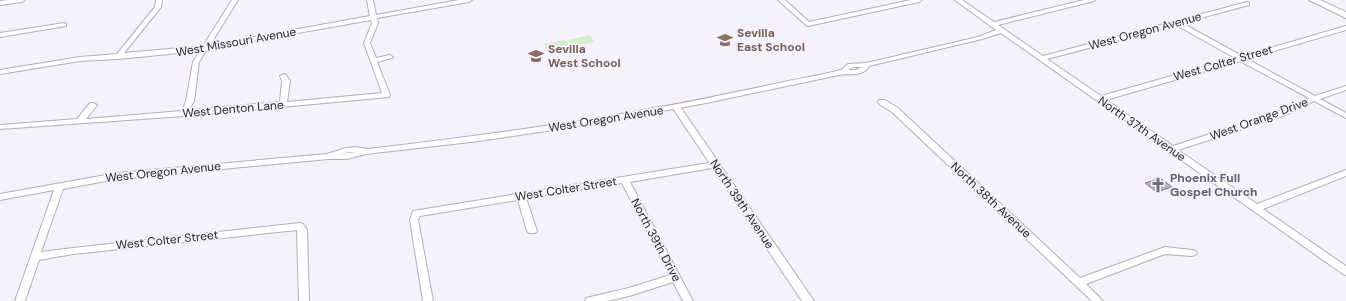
<svg xmlns="http://www.w3.org/2000/svg" width="1346" height="301" viewBox="0 0 1346 301" font-family="'DM Sans',sans-serif">
<style>
.green{fill:#d3efc7}
.building{fill:#b7b1c4;stroke:#868092}
.lines{fill:none;stroke-linecap:round;stroke-linejoin:round}
.minor-casing{stroke:#b3adbf;stroke-width:2}
.tertiary-casing{stroke:#b3adbf;stroke-width:2}
.secondary-casing{stroke:#b3adbf;stroke-width:2}
.minor{fill:#fff;fill-rule:evenodd}
.tertiary{fill:#fff;fill-rule:evenodd}
.secondary{fill:#fff;fill-rule:evenodd}
.labels{text-anchor:middle;stroke-width:3.5;stroke-linejoin:round;paint-order:stroke}
.street-label{font-size:12px;fill:#27252c;stroke:#f5f1fd}
.education-label{font-size:12px;font-weight:bold;fill:#785e54;stroke:#f5f1fd;text-anchor:start}
.worship-label{font-size:12px;font-weight:bold;fill:#5b616d;stroke:#f5f1fd;text-anchor:start}
</style>
<rect width="100%" height="100%" fill="#f5f1fd"/>
<g class="green">
<path d="M590 35 594 42 572 46 568 40Z"/>
<path d="M566 40 570 47 548 51 544 44Z"/>
</g>
<path class="building" d="M1160 178 1172 187 1157 192 1145 183Z"/>
<g class="lines">
<defs>
<g id="minor">
<path d="M9 0H25L22 2 0 5V1Z"/>
<path d="M156 0H162L161 7 124 53 203 46 232 0H238L210 45 370 16 367 0H373L376 15 459 0H472L469 2 377 18 378 23 370 43 376 58 390 55 393 57 392 58 377 62 390 95 389 97 184 116 0 129V125L77 119 90 103H93L97 105 86 119 182 111 186 101 193 62 200 51 118 59 80 61 0 74V70L80 57 117 54 155 7ZM371 20 372 23 364 43 382 93 287 102 290 81 286 75 284 74 280 76 282 81 280 102 189 110 194 101 199 62 207 49Z"/>
<path d="M778 0H785L809 22 911 0H922L919 2 808 26 806 25Z"/>
<path d="M955 0H962L994 22 1084 0H1095L1094 1 998 25 1043 56 1247 2 1249 3V5L1182 23 1242 56 1346 26V30L1247 59 1315 96 1346 86V90L1320 99 1346 113V118L1314 101 1283 116 1178 150 1257 204 1346 170V176L1263 209 1346 266V275L1343 274 1001 33 982 39 869 66C864 77 849 73 839 75L706 103 593 124 479 141 366 154 347 159H328L117 179 63 189 41 252 73 248 300 223 303 224 307 230 309 301H299L297 230 73 254 39 260 25 301H15L54 190 0 200V194L117 173 327 154 346 148 355 147 368 149C462 138 556 126 649 109 708 99 766 85 824 74L841 70 848 64 866 63 978 37 996 30ZM1176 25 1235 58 1101 96 1047 59ZM1240 61 1309 98 1277 112 1173 146 1106 100ZM853 67H862L856 70H848ZM350 152H356L340 154Z"/>
<path d="M64 23 66 24V26L0 37V33Z"/>
<path d="M879 100H885L898 108 1080 278 1165 247 1192 250 1195 251 1197 253 1195 255 1192 256 1165 254 1086 284 1103 301H1092L892 112 879 104 878 102Z"/>
<path d="M715 162 718 163 719 165 718 167 630 182 693 301H683L673 282 629 296 607 301H585L586 298 590 297 629 288 670 275 622 183 526 198 537 231 535 233H529L527 231 518 200 420 216 418 220 433 301H423L410 220 413 211Z"/>
</g>
<path id="tertiary" d="M676 104 679 105 814 301H802L672 107Z"/>
<path id="secondary" d="M1309 0H1320L1346 12V18Z"/>
</defs>
<use href="#minor" class="minor-casing"/>
<use href="#tertiary" class="tertiary-casing"/>
<use href="#secondary" class="secondary-casing"/>
<use href="#minor" class="minor"/>
<use href="#tertiary" class="tertiary"/>
<use href="#secondary" class="secondary"/>
</g>
<defs>
<symbol id="school-bare" viewBox="-9 -9 18 18"><path d="M0-5L7-2L0 1L-7-2ZM-4 1L0 2.5L4 1V4Q0 6-4 4Z" fill="#8d6e63" stroke="#f5f1fd" stroke-width="2.5" paint-order="stroke"/></symbol>
<symbol id="church-bare" viewBox="-9 -9 18 18"><path d="M-1.2-6h2.4v3.5h3.3v2.4h-3.3V6h-2.4V-.1h-3.3v-2.4h3.3Z" fill="#6b7280" stroke="#f5f1fd" stroke-width="2.5" paint-order="stroke"/></symbol>
</defs>
<g fill-rule="evenodd">
<use href="#school-bare" x="714" y="29" width="22" height="22"/>
<use href="#school-bare" x="525" y="45" width="22" height="22"/>
<use href="#church-bare" x="1147" y="174" width="22" height="22"/>
</g>
<g class="labels">
<g class="street-label">
<text transform="translate(1145 31) rotate(-15)" y="4">West Oregon Avenue</text>
<text transform="translate(236 42) rotate(-10)" y="4">West Missouri Avenue</text>
<text transform="translate(1223 63) rotate(-16)" y="4">West Colter Street</text>
<text transform="translate(233 109) rotate(-5)" y="4">West Denton Lane</text>
<text transform="translate(606 119) rotate(-9)" y="4">West Oregon Avenue</text>
<text transform="translate(1259 119) rotate(-20)" y="4">West Orange Drive</text>
<text transform="translate(1142 129) rotate(35)" y="4">North 37th Avenue</text>
<text transform="translate(163 172) rotate(-6)" y="4">West Oregon Avenue</text>
<text transform="translate(566 189) rotate(-9)" y="4">West Colter Street</text>
<text transform="translate(991 200) rotate(43)" y="4">North 38th Avenue</text>
<text transform="translate(742 204) rotate(56)" y="4">North 39th Avenue</text>
<text transform="translate(167 240) rotate(-6)" y="4">West Colter Street</text>
<text transform="translate(656 240) rotate(62)" y="4">North 39th Drive</text>
</g>
<g class="education-label">
<text x="737" y="37">Sevilla<tspan x="737" dy="14">East School</tspan></text>
<text x="548" y="53">Sevilla<tspan x="548" dy="14">West School</tspan></text>
</g>
<g class="worship-label">
<text x="1170" y="182">Phoenix Full<tspan x="1170" dy="14">Gospel Church</tspan></text>
</g>
</g>
</svg>
